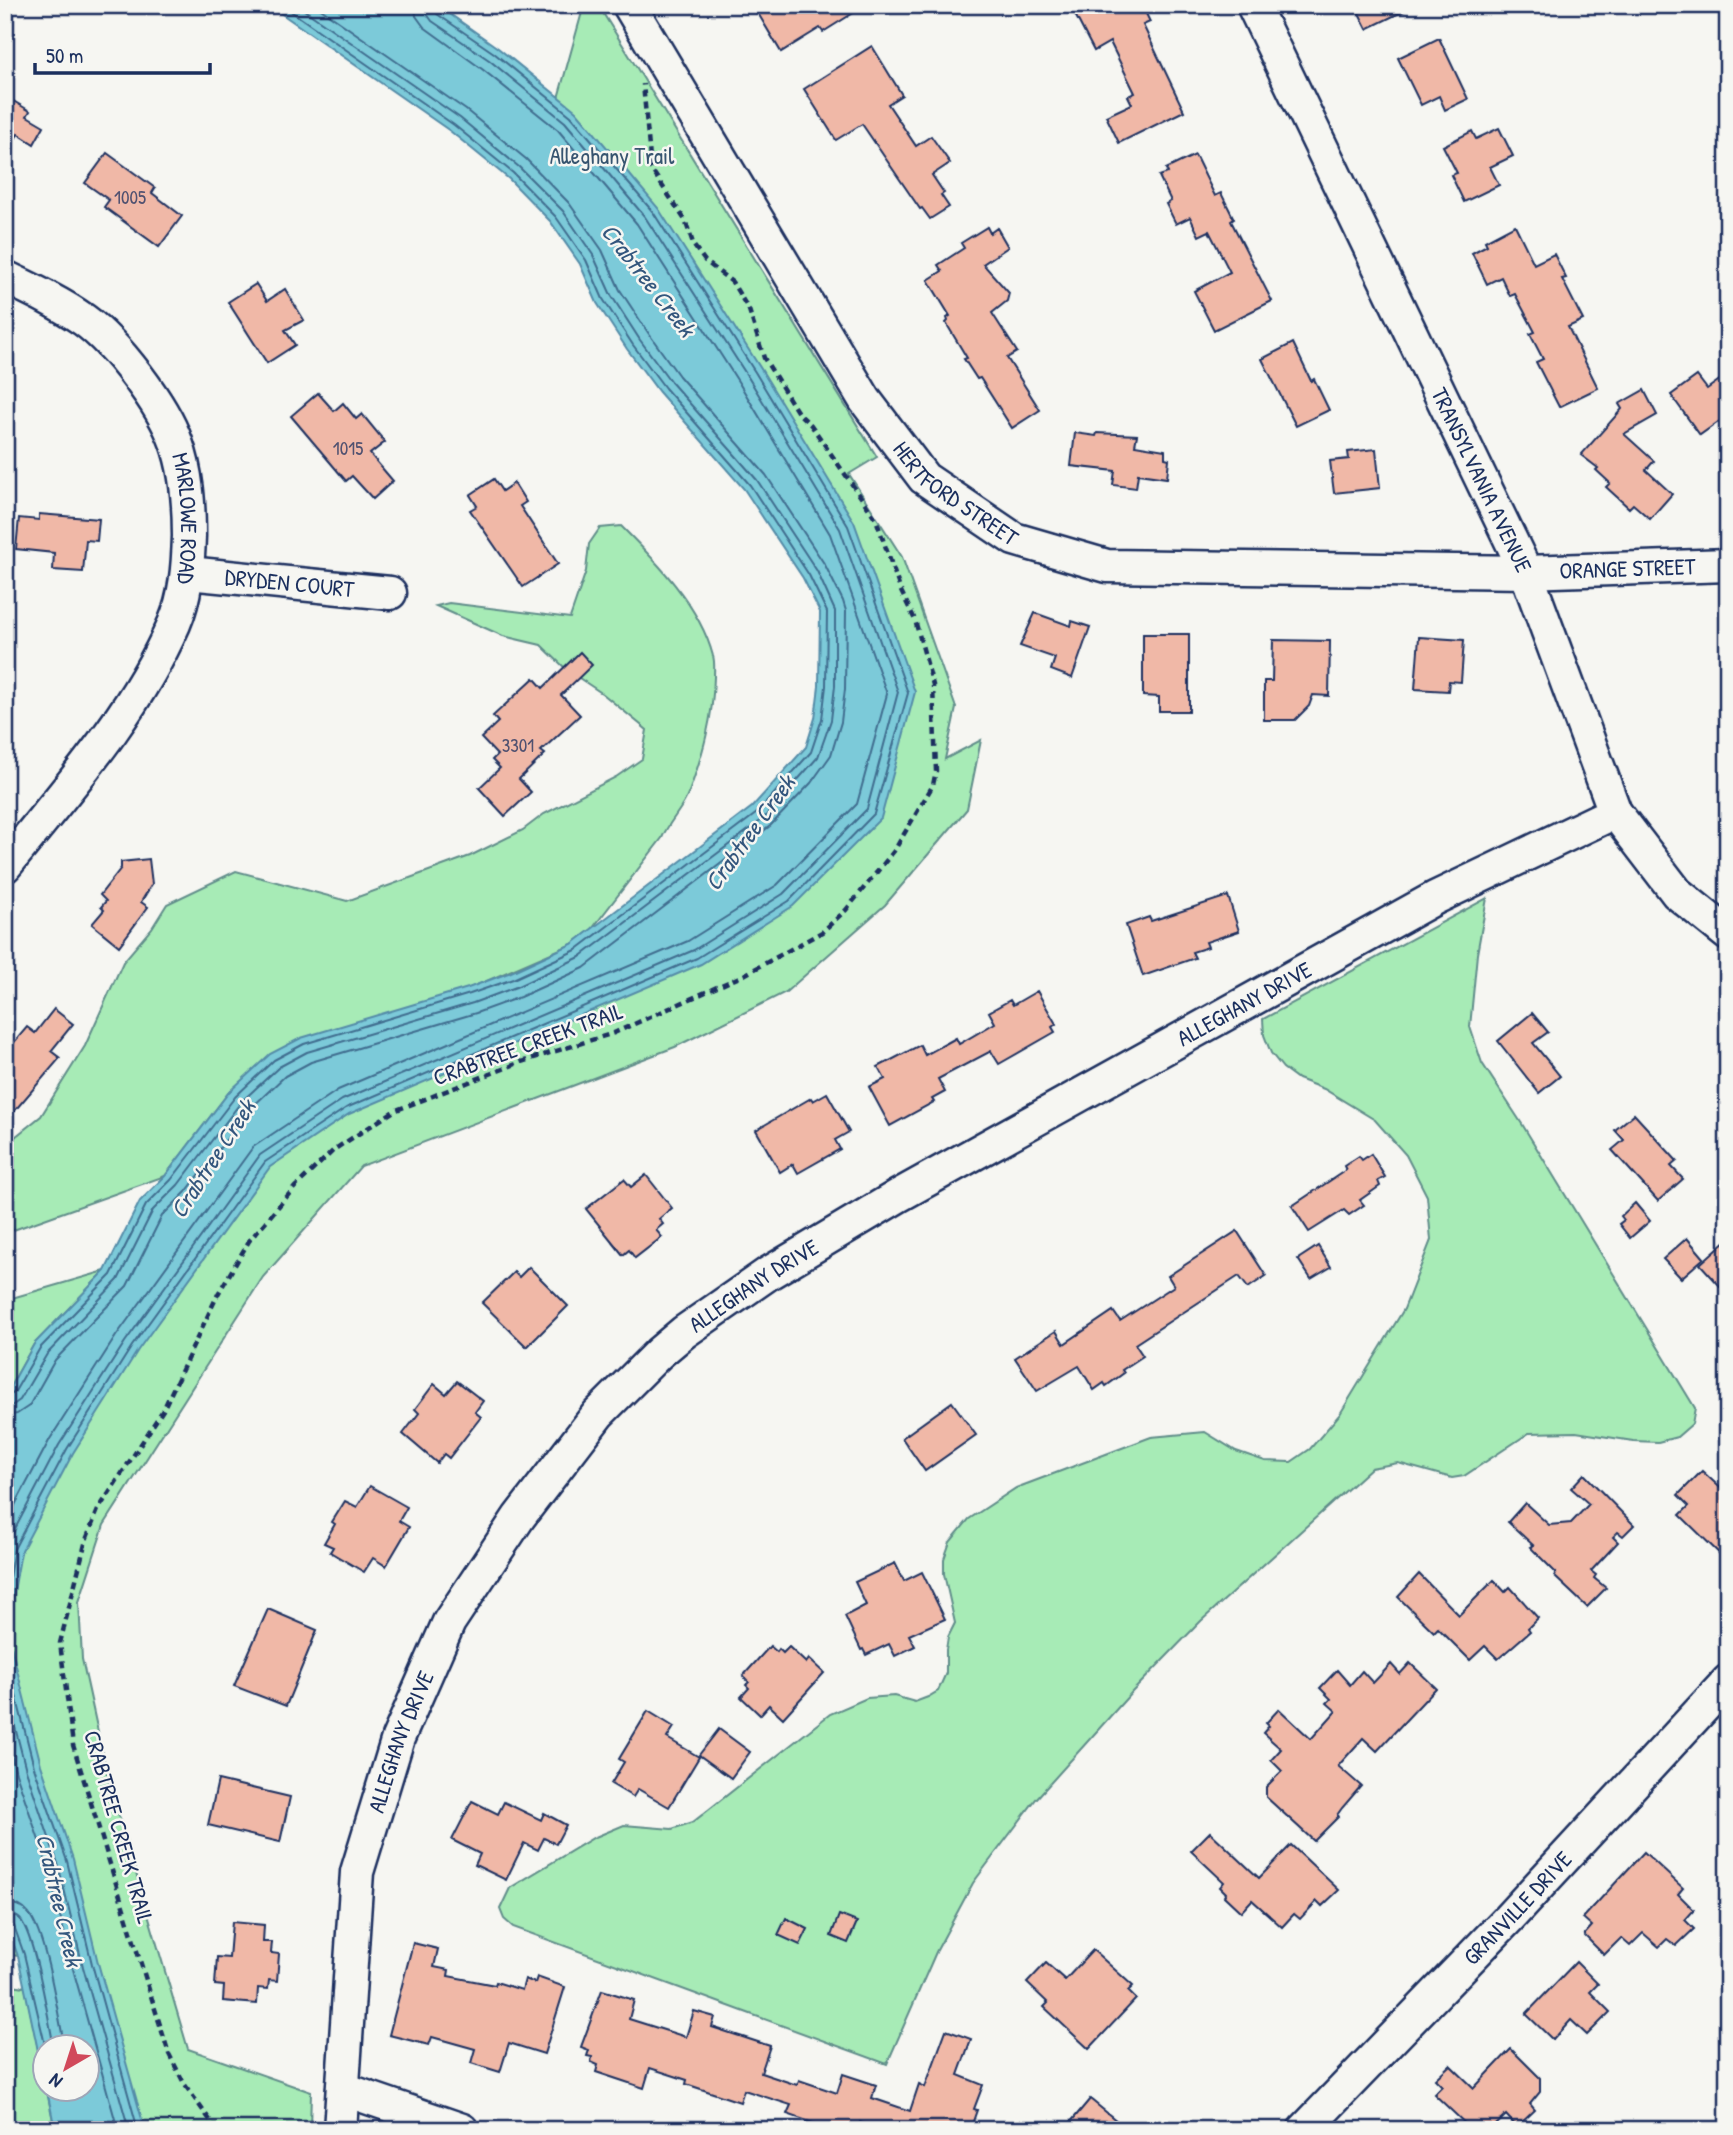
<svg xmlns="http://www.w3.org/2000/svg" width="1733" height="2135" viewBox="0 0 1733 2135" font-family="'Patrick Hand',sans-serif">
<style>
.green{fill:#a7ebb6;stroke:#618d8a;stroke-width:2}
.water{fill:#7bcad9;stroke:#558ca8;stroke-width:2}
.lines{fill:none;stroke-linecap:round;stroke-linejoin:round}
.shore{stroke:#416d8f;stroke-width:2}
.building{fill:#f0b8a7;stroke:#1b2f5e;stroke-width:2}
.minor-casing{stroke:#1b2f5e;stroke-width:37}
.path{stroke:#1b2f5e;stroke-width:4.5;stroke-dasharray:7 5;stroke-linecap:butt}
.minor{stroke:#f6f6f2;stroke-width:32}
.labels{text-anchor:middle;stroke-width:5;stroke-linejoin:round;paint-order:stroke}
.number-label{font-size:19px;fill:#505170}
.park-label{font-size:23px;fill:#375570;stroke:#f6f6f2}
.street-label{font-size:23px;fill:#1b2f5e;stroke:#f6f6f2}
.water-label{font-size:24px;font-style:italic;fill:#33567d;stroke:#f6f6f2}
</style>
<rect width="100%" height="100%" fill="#f6f6f2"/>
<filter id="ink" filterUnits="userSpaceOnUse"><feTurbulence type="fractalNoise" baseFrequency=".0143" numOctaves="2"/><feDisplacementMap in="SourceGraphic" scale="14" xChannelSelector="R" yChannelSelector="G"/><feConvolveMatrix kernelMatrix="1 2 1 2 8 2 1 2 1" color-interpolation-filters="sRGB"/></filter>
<g filter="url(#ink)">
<g class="green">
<path d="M584 5H598L877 457 849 474 902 557 956 708 945 759 981 740 967 809 885 905 786 992 675 1047 361 1166 263 1277 104 1525 79 1602 82 1659 109 1782 188 2049 311 2092 310 2130H104L88 2048 5 1800V1494L187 1211 626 946 854 734 837 585 538 170Z"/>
<path d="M621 526C656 561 700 606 713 656 715 662 714 671 714 677 713 718 703 754 689 792 683 809 669 821 662 838L592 929 572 944 229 1092 165 1176 5 1233V1145L41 1116 85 1046 123 962 152 928 167 904 236 871 347 901 470 856 523 830 544 814 616 777 642 759 647 730 603 694 567 670 541 645 503 636 436 606 449 603 570 618 586 571 589 544 600 528Z"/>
<path d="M1487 898 1477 954 1470 1027 1482 1063 1522 1124 1695 1408 1692 1424 1677 1437 1658 1442 1633 1441 1576 1432 1529 1433 1464 1476 1452 1478 1398 1463 1371 1468 1201 1621 1132 1692 1036 1799 973 1883 936 1952 887 2064 513 1927 504 1919 500 1909 510 1888 593 1838 624 1825 672 1829 693 1822 830 1714 867 1698 894 1696 915 1702 928 1697 938 1691 946 1673V1650L948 1637 955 1623 944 1574V1559L950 1542 969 1519 1016 1488 1151 1437 1205 1432 1236 1451 1265 1461 1291 1462 1310 1449 1340 1414 1404 1309 1431 1240 1427 1196 1406 1155 1375 1120 1324 1089 1298 1079 1283 1068 1271 1053 1264 1035 1263 1019Z"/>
<path d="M105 1271 34 1344 5 1396V1300Z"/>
<path d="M5 1921 18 1956 5 1954Z"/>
<path d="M5 1984 25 1987 55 2130H5Z"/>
</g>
<path class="water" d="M269 5H437L498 48 576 111 658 208 761 369 854 522 915 692 881 818 793 906 701 964 349 1114 270 1167 138 1350 73 1453 21 1552 7 1630 41 1765 73 1859 98 1963 145 2130H55L47 2090H88V2048H46L45 2084 18 1956 5 1921V1396L34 1344 105 1271 140 1201 165 1176 229 1092 270 1054 301 1038 468 988 511 972 572 944 752 807 806 747 815 718 819 686 820 612 803 578 744 489 659 392 627 349 597 303 580 264 550 221 509 179 450 131Z"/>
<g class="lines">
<g class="shore">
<path d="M5 1397 14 1393 40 1348 111 1275 146 1205 171 1180 235 1097 274 1060 304 1044 470 994 513 979 576 950 757 813 811 752 822 719 826 686 827 612 809 575 750 485 665 388 633 345 603 299 586 260 556 217 513 173 454 125 282 5"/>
<path d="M5 1406 13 1405 20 1400 47 1354 118 1280 153 1210 178 1185 241 1102 279 1067 307 1052 473 1003 516 987 580 957 763 819 818 757 831 720 835 686V611L817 571 757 480 671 382 640 340 611 295 593 255 563 211 519 167 460 118 297 5"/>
<path d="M5 1416 17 1414 29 1406 55 1360 127 1286 162 1216 186 1192 249 1110 285 1076 311 1062 476 1013 520 997 584 968 770 826 811 783 831 755 841 722 845 689 846 611 843 601 825 565 766 475 679 376 649 334 620 290 602 250 569 203 526 159 466 110 315 5"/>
<path d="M5 1524 50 1439 116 1336 253 1147 338 1090 688 941 777 885 857 804 887 694 830 534 739 383 637 224 558 130 482 69 424 27 416 16 415 5"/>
<path d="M5 1548 59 1445 125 1342 260 1155 342 1100 694 950 783 894 867 809 898 692 840 529 748 377 645 217 565 122 489 60 432 21 427 14 425 5"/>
<path d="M5 1600 14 1549 67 1449 132 1346 265 1162 346 1108 697 958 789 901 874 814 908 693 848 526 755 372 653 212 571 116 494 53 437 14 434 5"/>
<path d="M5 1652 34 1767 67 1861 92 1964 138 2130"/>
<path d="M5 1688 26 1770 58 1864 83 1967 129 2130"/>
<path d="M5 1731 16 1773 48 1867 73 1969 118 2130"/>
<path d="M5 1903C15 1903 23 1906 29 1914 47 1937 58 2017 65 2048"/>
<path d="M5 1913C11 1914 16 1915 20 1919 35 1936 49 2022 54 2048"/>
<path d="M5 1922 14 1926 24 1954 46 2049"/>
</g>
</g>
<g class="building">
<path d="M753 5H866L823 32 820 28 781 52Z"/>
<path d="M1070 5H1142L1150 22 1143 25 1184 111 1119 143 1106 116 1132 104 1128 96 1135 93 1110 42 1094 51Z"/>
<path d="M1355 5H1416L1367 29Z"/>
<path d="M1439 38 1468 99 1445 110 1439 96 1421 105 1398 58Z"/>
<path d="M872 46 902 95 888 104 916 146 931 136 950 163 932 175 944 193 941 195 949 207 930 219 922 208 920 209 862 124 836 140 804 89Z"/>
<path d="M5 96 30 111 27 116 44 126 34 144 18 134 5 156Z"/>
<path d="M1499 128 1513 156 1490 167 1499 185 1464 202 1451 175 1457 173 1443 146 1472 131 1476 139Z"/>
<path d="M107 153 155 188 152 193 182 216 159 247 104 207 109 200 85 183Z"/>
<path d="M1195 155 1215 196 1221 193 1234 219 1231 221 1272 301 1214 330 1194 291 1230 272 1209 231 1199 236 1190 217 1176 224 1166 204 1171 201 1159 176 1168 173 1166 169Z"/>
<path d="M1515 225 1534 264 1554 254 1566 278 1562 279 1583 320 1568 327 1598 388 1559 407 1536 362 1543 359 1530 334 1535 332 1515 294 1510 296 1501 277 1487 284 1472 253 1487 245 1485 241Z"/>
<path d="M987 227 990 233 997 228 1008 247 983 264 1009 293 1007 301 992 313 1017 352 1007 358 1040 410 1012 428 980 378 977 379 964 359 967 358 946 323 948 321 947 318 950 316 928 280 942 271 938 265 964 248 961 243Z"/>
<path d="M256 284 267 301 285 289 304 320 285 330 295 345 267 363 228 302Z"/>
<path d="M1293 343 1311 381 1314 379 1329 410 1296 426 1262 359Z"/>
<path d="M1728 374V415L1700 435 1671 395 1697 376 1707 389Z"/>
<path d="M1644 390 1657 415 1624 434 1654 461 1646 470 1672 494 1650 519 1633 504 1629 508 1606 487 1610 483 1596 470 1598 468 1581 455 1622 409 1619 404Z"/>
<path d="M318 393 334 411 343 403 356 419 362 414 385 442 370 454 393 481 373 499 352 476 346 481 291 416Z"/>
<path d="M1075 433 1096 436 1097 433 1137 435 1135 445 1165 450V458L1169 459 1167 478 1138 474 1136 488 1113 485 1115 471 1071 466Z"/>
<path d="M1376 449 1380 488 1334 493 1330 461 1349 459 1348 452Z"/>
<path d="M494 479 502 491 514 483 526 502 520 506 558 564 523 587 470 510 477 506 470 495Z"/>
<path d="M39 514 99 519 97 541 86 540 83 572 53 570 54 553 16 549 19 518 39 520Z"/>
<path d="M1035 613 1071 626 1072 621 1090 627 1072 678 1051 670 1055 658 1020 646Z"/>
<path d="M1143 634H1189V711H1159V697L1143 696Z"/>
<path d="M1419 637 1464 640 1461 682 1449 681 1448 691 1415 689Z"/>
<path d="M1273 640 1330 641 1329 696 1313 695 1309 706 1295 720H1264V681H1272Z"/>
<path d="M580 652 592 665 561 695 580 715 541 751 545 754 519 779 531 792 505 816 479 788 500 768 492 760 497 755 481 738 498 722 493 716 534 678 543 688Z"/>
<path d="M149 859 152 884 141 902 148 907 119 946 92 924 104 910 101 907 106 901 100 895 121 868V862Z"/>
<path d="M1228 896 1239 931 1206 942 1208 947 1192 952 1195 958 1143 976 1126 925 1149 917 1151 921Z"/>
<path d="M1037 991 1056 1024 1052 1027 1055 1032 999 1064 991 1051 938 1079 945 1092 932 1099 934 1102 890 1126 869 1087 885 1079 878 1067 920 1045 925 1055 956 1038 959 1044 995 1023 989 1012 1010 1000 1013 1005Z"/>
<path d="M54 1009 73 1024 51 1051 60 1058 5 1122V1053L27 1027 35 1033Z"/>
<path d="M1532 1013 1548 1032 1533 1043 1560 1076 1539 1093 1498 1041Z"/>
<path d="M827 1093 849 1132 835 1140 840 1149 798 1173 793 1164 780 1172 756 1130 811 1098 813 1101Z"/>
<path d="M1634 1114 1677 1161 1671 1166 1683 1179 1658 1201 1612 1150 1624 1140 1615 1130Z"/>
<path d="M1371 1154 1385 1177 1378 1181 1380 1186 1360 1200 1364 1205 1349 1215 1344 1210 1309 1232 1292 1206 1346 1170 1344 1166 1359 1156 1362 1160Z"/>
<path d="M646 1175 672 1208 659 1219 663 1224 656 1230 662 1237 635 1258 629 1250 623 1255 586 1209 624 1179 631 1187Z"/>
<path d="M1635 1203 1650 1221 1630 1238 1619 1224 1624 1220 1621 1216Z"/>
<path d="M1237 1231 1266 1276 1248 1288 1239 1276 1135 1344 1143 1356 1122 1370 1124 1373 1106 1386 1104 1383 1094 1390 1079 1366 1037 1391 1015 1358 1056 1331 1064 1344 1113 1311 1120 1321 1174 1286 1168 1276Z"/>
<path d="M1687 1238 1704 1258 1681 1278 1663 1259Z"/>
<path d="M1728 1239V1295L1700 1264Z"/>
<path d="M1318 1246 1331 1267 1311 1279 1298 1259Z"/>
<path d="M529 1267 568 1306 527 1347 482 1303 514 1272 519 1277Z"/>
<path d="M457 1381 483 1401 475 1412 481 1417 449 1458 444 1454 437 1463 403 1434 419 1413 415 1409 434 1384 446 1394Z"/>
<path d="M952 1402 976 1435 925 1471 902 1438Z"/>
<path d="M1702 1471 1728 1495V1562L1680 1515 1689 1506 1678 1495Z"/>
<path d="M1584 1474 1634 1525 1623 1536 1618 1532 1613 1537 1618 1542 1591 1571 1596 1575 1594 1578 1606 1588 1587 1607 1554 1576 1556 1573 1530 1547 1533 1545 1508 1522 1525 1503 1549 1525 1571 1523 1589 1504 1571 1488Z"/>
<path d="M370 1486 407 1507 399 1521 409 1527 386 1566 373 1558 364 1572 330 1552 333 1547 324 1543 335 1524 332 1522 345 1501 357 1507Z"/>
<path d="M895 1563 904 1581 922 1572 945 1619 909 1635 915 1646 895 1656 889 1644 866 1655 863 1649 861 1650 845 1616 866 1605 855 1582Z"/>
<path d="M1419 1574 1459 1615 1494 1580 1505 1592 1510 1587 1538 1618 1528 1628 1530 1631 1498 1659 1485 1646 1470 1660 1438 1628 1434 1632 1398 1597Z"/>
<path d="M268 1609 317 1630 286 1706 234 1686Z"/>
<path d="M770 1646 777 1652 779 1649 783 1653 789 1647 806 1663 809 1659 824 1673 783 1718 769 1705 760 1715 741 1697 749 1688 746 1685 749 1682 743 1676Z"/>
<path d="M1410 1663 1436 1688 1377 1751 1363 1738 1338 1766 1361 1786 1342 1808 1337 1815 1338 1817 1314 1841 1266 1797V1787L1282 1771 1271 1760 1281 1749 1263 1733 1269 1726 1266 1723 1279 1709 1311 1739 1336 1711 1327 1703 1331 1699 1320 1688 1337 1670 1350 1685 1362 1671 1373 1683 1391 1664 1400 1674Z"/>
<path d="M648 1711 674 1727 667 1738 699 1757 669 1807 638 1789 633 1797 611 1784 624 1762 619 1759Z"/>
<path d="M719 1729 750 1752 731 1778 699 1755Z"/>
<path d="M218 1780 290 1797 280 1842 208 1825Z"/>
<path d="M472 1801 498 1814 504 1802 541 1820 544 1813 566 1825 556 1844 544 1838 538 1850 524 1843 506 1880 475 1865 480 1854 452 1840Z"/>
<path d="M1210 1832 1259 1878 1291 1845 1339 1890 1322 1906 1317 1901 1300 1919 1294 1914 1282 1927 1252 1900 1241 1912 1224 1896 1226 1893 1220 1887 1224 1882 1191 1851Z"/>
<path d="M1644 1852 1683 1888 1678 1894 1694 1910 1685 1920 1694 1929 1676 1946 1667 1939 1659 1947 1643 1933 1630 1946 1621 1938 1604 1955 1584 1935 1592 1926 1583 1918Z"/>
<path d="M839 1915 857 1922 848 1943 831 1936Z"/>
<path d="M786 1918 808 1929 800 1945 778 1935Z"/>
<path d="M232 1922 264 1925 263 1942H272L271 1953 279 1954 277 1981 269 1980 268 1989 258 1988 257 2004 223 2001 224 1986 215 1985 217 1957 229 1958Z"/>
<path d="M413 1943 438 1949 434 1967 449 1970 448 1976 495 1985 496 1982 522 1990 525 1979 535 1983 537 1977 565 1987 544 2054 509 2043 500 2072 471 2063 475 2049 432 2037 429 2045 389 2035Z"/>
<path d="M1093 1950 1133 1986 1128 1991 1136 1999 1089 2049 1044 2007 1048 2003 1027 1983 1046 1963 1065 1980Z"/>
<path d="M1576 1962 1598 1984 1590 1992 1610 2012 1587 2035 1571 2020 1553 2040 1526 2014Z"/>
<path d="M602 1990 634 2000 629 2019 686 2037 694 2011 715 2017 712 2027 770 2046 761 2073 797 2085 799 2080 837 2093 843 2074 876 2085 872 2098 910 2111 919 2084 925 2087 946 2030 971 2039 958 2075 983 2085 974 2109 977 2110 970 2130H883L860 2122 858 2130H833L787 2114 791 2105 744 2090 740 2102 686 2084 687 2080 650 2068 644 2088 596 2072 598 2065 591 2062 592 2057 587 2056 589 2050 581 2047Z"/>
<path d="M1511 2049 1540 2078V2092L1530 2104 1535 2110 1517 2127 1506 2115 1491 2130H1472L1434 2094 1442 2086 1435 2079 1450 2065 1474 2088Z"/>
<path d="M1090 2099 1128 2130H1064Z"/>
</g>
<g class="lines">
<defs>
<g id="minor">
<path id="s1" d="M629 5 865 400 924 478 1014 539 1107 566 1526 572 1728 565"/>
<path id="s2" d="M1253 5 1526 572 1615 812 1677 893 1728 934"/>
<path id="s3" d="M5 277C32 290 60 303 84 320 116 343 163 405 176 442 187 472 189 504 189 536 188 566 186 596 174 624 134 715 67 789 5 866"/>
<path id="s4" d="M188 573 390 593"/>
<path d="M343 2089 462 2130"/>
<path id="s5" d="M340 2130 357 1872 398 1738 449 1622 519 1517 598 1414 659 1353 684 1332 769 1273 898 1196 1435 898 1615 812"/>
<path id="s6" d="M1304 2130 1508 1919 1728 1681"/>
</g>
</defs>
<use href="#minor" class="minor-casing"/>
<path class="path" d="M217 2130 185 2085 169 2054 73 1745 60 1643 86 1540 98 1510 163 1410 218 1294 249 1241 295 1187 335 1149 394 1111 521 1062 614 1033 744 975 822 932 846 910 894 851 933 785 936 771 933 685 915 620 900 589 876 519 811 425 798 413 764 358 749 310 732 282 705 261 694 246 685 220 651 169 643 84"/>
<use href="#minor" class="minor"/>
</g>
</g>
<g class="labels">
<g class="number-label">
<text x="130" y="204">1005</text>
<text x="348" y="455">1015</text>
<text x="518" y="752">3301</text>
</g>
<g class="park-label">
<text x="612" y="164">Alleghany Trail</text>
</g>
<g class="street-label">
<text dy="8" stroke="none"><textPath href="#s2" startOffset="527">TRANSYLVANIA AVENUE</textPath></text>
<text dy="8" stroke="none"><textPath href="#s1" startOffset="592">HERTFORD STREET</textPath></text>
<text dy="8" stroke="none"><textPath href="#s3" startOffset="322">MARLOWE ROAD</textPath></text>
<text dy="8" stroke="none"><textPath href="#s1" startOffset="1284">ORANGE STREET</textPath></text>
<text dy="8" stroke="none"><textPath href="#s4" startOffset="102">DRYDEN COURT</textPath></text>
<text dy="8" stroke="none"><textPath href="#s5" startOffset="1550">ALLEGHANY DRIVE</textPath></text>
<text transform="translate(528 1044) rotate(-20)" y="8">CRABTREE CREEK TRAIL</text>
<text dy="8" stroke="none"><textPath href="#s5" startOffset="984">ALLEGHANY DRIVE</textPath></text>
<text dy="8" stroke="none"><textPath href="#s5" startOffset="396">ALLEGHANY DRIVE</textPath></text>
<text transform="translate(119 1827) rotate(74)" y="8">CRABTREE CREEK TRAIL</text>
<text dy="8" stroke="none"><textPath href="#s6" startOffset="308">GRANVILLE DRIVE</textPath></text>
</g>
<g class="water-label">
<text transform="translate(648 280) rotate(52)" y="8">Crabtree Creek</text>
<text transform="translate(750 833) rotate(-54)" y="8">Crabtree Creek</text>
<text transform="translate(213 1159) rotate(-57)" y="8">Crabtree Creek</text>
<text transform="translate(59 1900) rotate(77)" y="8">Crabtree Creek</text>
</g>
</g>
<rect width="1733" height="2135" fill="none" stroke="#f6f6f2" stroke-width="28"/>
<rect x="14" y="14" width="1705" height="2107" fill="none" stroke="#1b2f5e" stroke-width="2.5" filter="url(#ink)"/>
<g transform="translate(66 2068) rotate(219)"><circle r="33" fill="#f6f6f2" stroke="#9ea6b7" stroke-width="2"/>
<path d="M0-5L12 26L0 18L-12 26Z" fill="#d1495b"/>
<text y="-10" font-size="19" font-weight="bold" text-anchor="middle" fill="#1b2f5e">N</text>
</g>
<path d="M35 63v10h175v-10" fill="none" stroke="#1b2f5e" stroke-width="3.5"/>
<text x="46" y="63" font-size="21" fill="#1b2f5e" stroke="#f6f6f2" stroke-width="5" paint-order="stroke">50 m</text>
</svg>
